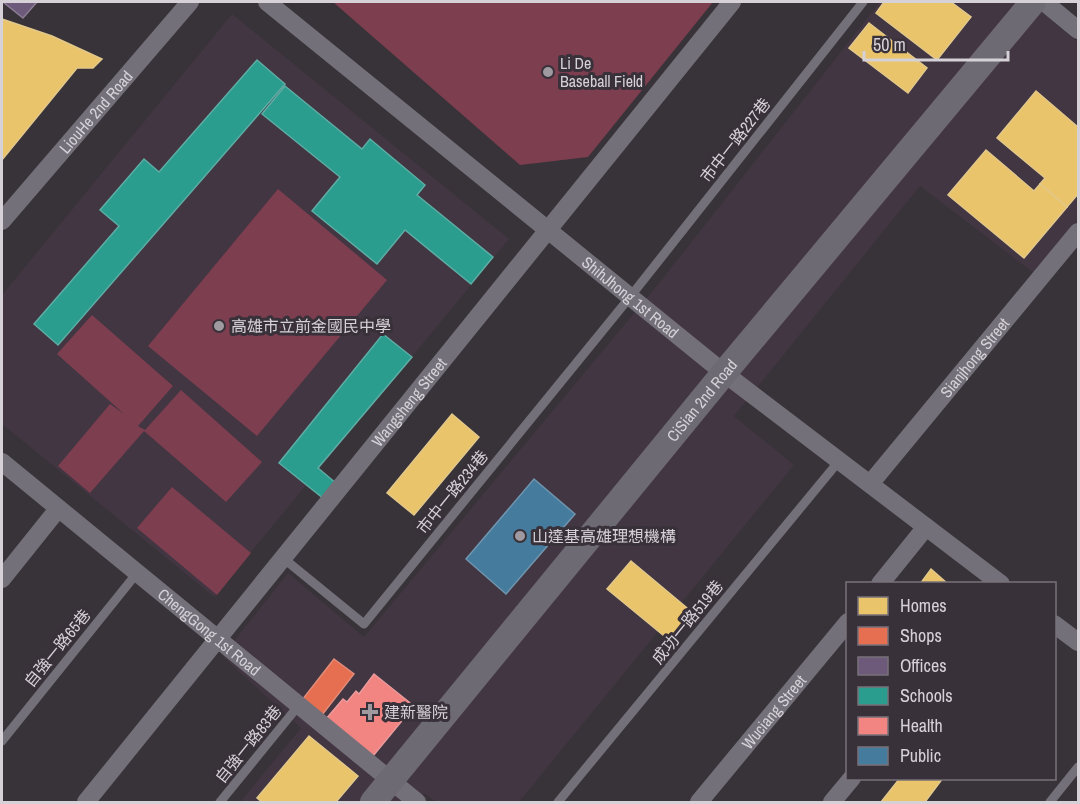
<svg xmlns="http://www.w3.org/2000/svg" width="1080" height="804" viewBox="0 0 1080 804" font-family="'Archivo Narrow','Noto Sans TC',sans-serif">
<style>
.built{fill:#413642}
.green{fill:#7d3e4f}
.homes{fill:#e9c46a;stroke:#e3c88b;stroke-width:1.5}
.shops{fill:#e76f51;stroke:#e28c79;stroke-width:1.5}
.offices{fill:#6d597a;stroke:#8c7d96;stroke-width:1.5}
.schools{fill:#2a9d8f;stroke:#5eada5;stroke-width:1.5}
.health{fill:#f28482;stroke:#ea9b9c;stroke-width:1.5}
.public{fill:#457b9d;stroke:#7095ae;stroke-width:1.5}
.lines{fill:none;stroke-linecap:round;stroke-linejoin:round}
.lane{stroke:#74707a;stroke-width:9}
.street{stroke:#74707a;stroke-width:18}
.secondary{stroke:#6e6a74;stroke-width:26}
.poi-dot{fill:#9f9a9f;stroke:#39313a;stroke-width:2}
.labels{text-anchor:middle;stroke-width:6;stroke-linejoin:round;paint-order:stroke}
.poi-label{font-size:16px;fill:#d6d1d7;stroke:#39313a;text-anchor:start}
.street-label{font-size:16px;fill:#d6d1d7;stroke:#39313a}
</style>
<rect width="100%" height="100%" fill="#383338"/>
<g class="built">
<path d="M880 2H1029L1078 42V220L1035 274 920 186 734 416 794 465 519 802H436L424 793 416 802H240L301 728 222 656 288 573 364 637 660 282Z"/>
<path d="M232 14 509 239 214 597 2 424V295Z"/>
</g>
<g class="green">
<path d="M333 2H713L588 157 520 165Z"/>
<path d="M278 189 387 280 257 436 148 346Z"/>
<path d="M92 315 173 386 138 426 145 430 181 390 262 462 226 502 144 431 90 493 58 466 110 404 124 414 57 354Z"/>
<path d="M172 487 251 553 217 595 137 528Z"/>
</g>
<g class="homes">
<path d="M884 2H951L971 17 937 60 876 13Z"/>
<path d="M2 19 52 36 102 59 93 68H77L2 160Z"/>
<path d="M869 23 927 68 908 93 849 48Z"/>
<path d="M1036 91 1078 127V194L1067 207 1040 184 1045 178 997 138Z"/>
<path d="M986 150 1034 191 1040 184 1067 207 1024 258 948 195Z"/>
<path d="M452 414 479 437 414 515 387 493Z"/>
<path d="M631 561 692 612 669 640 607 589Z"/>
<path d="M931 569 948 584H920Z"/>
<path d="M309 736 358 776 336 802H262L257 798Z"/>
<path d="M900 778H943L925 802H881Z"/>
</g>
<path class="shops" d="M334 659 354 674 322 715 302 700Z"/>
<path class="offices" d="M3 2H37L23 18Z"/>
<g class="schools">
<path d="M257 60 285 84 58 345 34 324 119 226 100 210 144 159 159 172Z"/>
<path d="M285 86 362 149 370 139 425 185 417 195 493 257 471 284 405 230 377 264 312 211 340 177 262 114Z"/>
<path d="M383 334 412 357 318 468 337 484 324 499 279 463Z"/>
</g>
<path class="health" d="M374 674 414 706 373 756 326 719 343 699 347 702 356 691 359 694Z"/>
<path class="public" d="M534 479 575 514 506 594 466 559Z"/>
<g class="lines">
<g class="lane">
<path d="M283 558 364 624 630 297 863 2"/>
<path d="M2 741 137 573"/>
<path d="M220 802 299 705"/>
<path d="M558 802 839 461"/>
<path d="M1050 802 1078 767"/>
</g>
<g class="street">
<path id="s1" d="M267 2 724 373 1001 584"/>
<path d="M1044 2 1078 30"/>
<path id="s2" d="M2 221 190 2"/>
<path id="s3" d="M2 462 417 802"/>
<path id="s4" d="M870 484 1078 232"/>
<path d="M2 579 58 509"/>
<path d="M880 584 926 527"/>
<path d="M1054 624 1078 642"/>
<path id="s5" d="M86 802 732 2"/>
<path id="s6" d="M699 802 848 622"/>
<path d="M832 802 852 778"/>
</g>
<path class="secondary" id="s7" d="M373 802 724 373 1033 2"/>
</g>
<g class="poi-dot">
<circle cx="548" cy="72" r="6"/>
<circle cx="219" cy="326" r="6"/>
<circle cx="520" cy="536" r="6"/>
<path d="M367 703h6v6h6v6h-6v6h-6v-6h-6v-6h6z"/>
</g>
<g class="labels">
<g class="poi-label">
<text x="560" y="69">Li De<tspan x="560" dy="18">Baseball Field</tspan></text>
<text x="231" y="332">高雄市立前金國民中學</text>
<text x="532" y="542">山達基高雄理想機構</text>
<text x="384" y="718">建新醫院</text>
</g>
<g class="street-label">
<text dy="6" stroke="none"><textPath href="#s2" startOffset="144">LiouHe 2nd Road</textPath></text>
<text transform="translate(735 140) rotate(-52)" y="6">市中一路227巷</text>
<text dy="6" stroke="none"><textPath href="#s1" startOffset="468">ShihJhong 1st Road</textPath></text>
<text dy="6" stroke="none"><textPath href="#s4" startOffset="164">Sianjhong Street</textPath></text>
<text dy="6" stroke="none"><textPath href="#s7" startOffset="519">CiSian 2nd Road</textPath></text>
<text dy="6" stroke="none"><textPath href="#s5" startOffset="514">Wangsheng Street</textPath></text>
<text transform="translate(452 492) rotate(-51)" y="6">市中一路234巷</text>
<text transform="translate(687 622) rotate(-51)" y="6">成功一路519巷</text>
<text dy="6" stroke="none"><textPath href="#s3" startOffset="268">ChengGong 1st Road</textPath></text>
<text transform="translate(57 648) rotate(-51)" y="6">自強一路65巷</text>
<text dy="6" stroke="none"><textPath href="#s6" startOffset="117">Wuciang Street</textPath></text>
<text transform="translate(248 744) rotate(-51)" y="6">自強一路83巷</text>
</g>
</g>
<rect width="1080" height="804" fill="none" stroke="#d6d1d7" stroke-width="6"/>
<rect x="846" y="582" width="210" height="198" fill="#39313a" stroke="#787179" stroke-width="1.5"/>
<rect x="858" y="597" width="30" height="18" fill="#e9c46a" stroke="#787179" stroke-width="1.5"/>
<text x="900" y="612" font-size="18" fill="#d6d1d7">Homes</text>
<rect x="858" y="627" width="30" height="18" fill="#e76f51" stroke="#787179" stroke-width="1.5"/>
<text x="900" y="642" font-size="18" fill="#d6d1d7">Shops</text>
<rect x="858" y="657" width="30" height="18" fill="#6d597a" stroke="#787179" stroke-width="1.5"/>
<text x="900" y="672" font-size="18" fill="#d6d1d7">Offices</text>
<rect x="858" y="687" width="30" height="18" fill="#2a9d8f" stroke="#787179" stroke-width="1.5"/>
<text x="900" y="702" font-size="18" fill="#d6d1d7">Schools</text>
<rect x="858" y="717" width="30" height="18" fill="#f28482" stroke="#787179" stroke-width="1.5"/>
<text x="900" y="732" font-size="18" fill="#d6d1d7">Health</text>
<rect x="858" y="747" width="30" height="18" fill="#457b9d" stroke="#787179" stroke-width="1.5"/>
<text x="900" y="762" font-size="18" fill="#d6d1d7">Public</text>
<path d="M864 51v9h144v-9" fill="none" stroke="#d6d1d7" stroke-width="3"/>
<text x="873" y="51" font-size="18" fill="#d6d1d7" stroke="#39313a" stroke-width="4.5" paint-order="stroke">50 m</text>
</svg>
